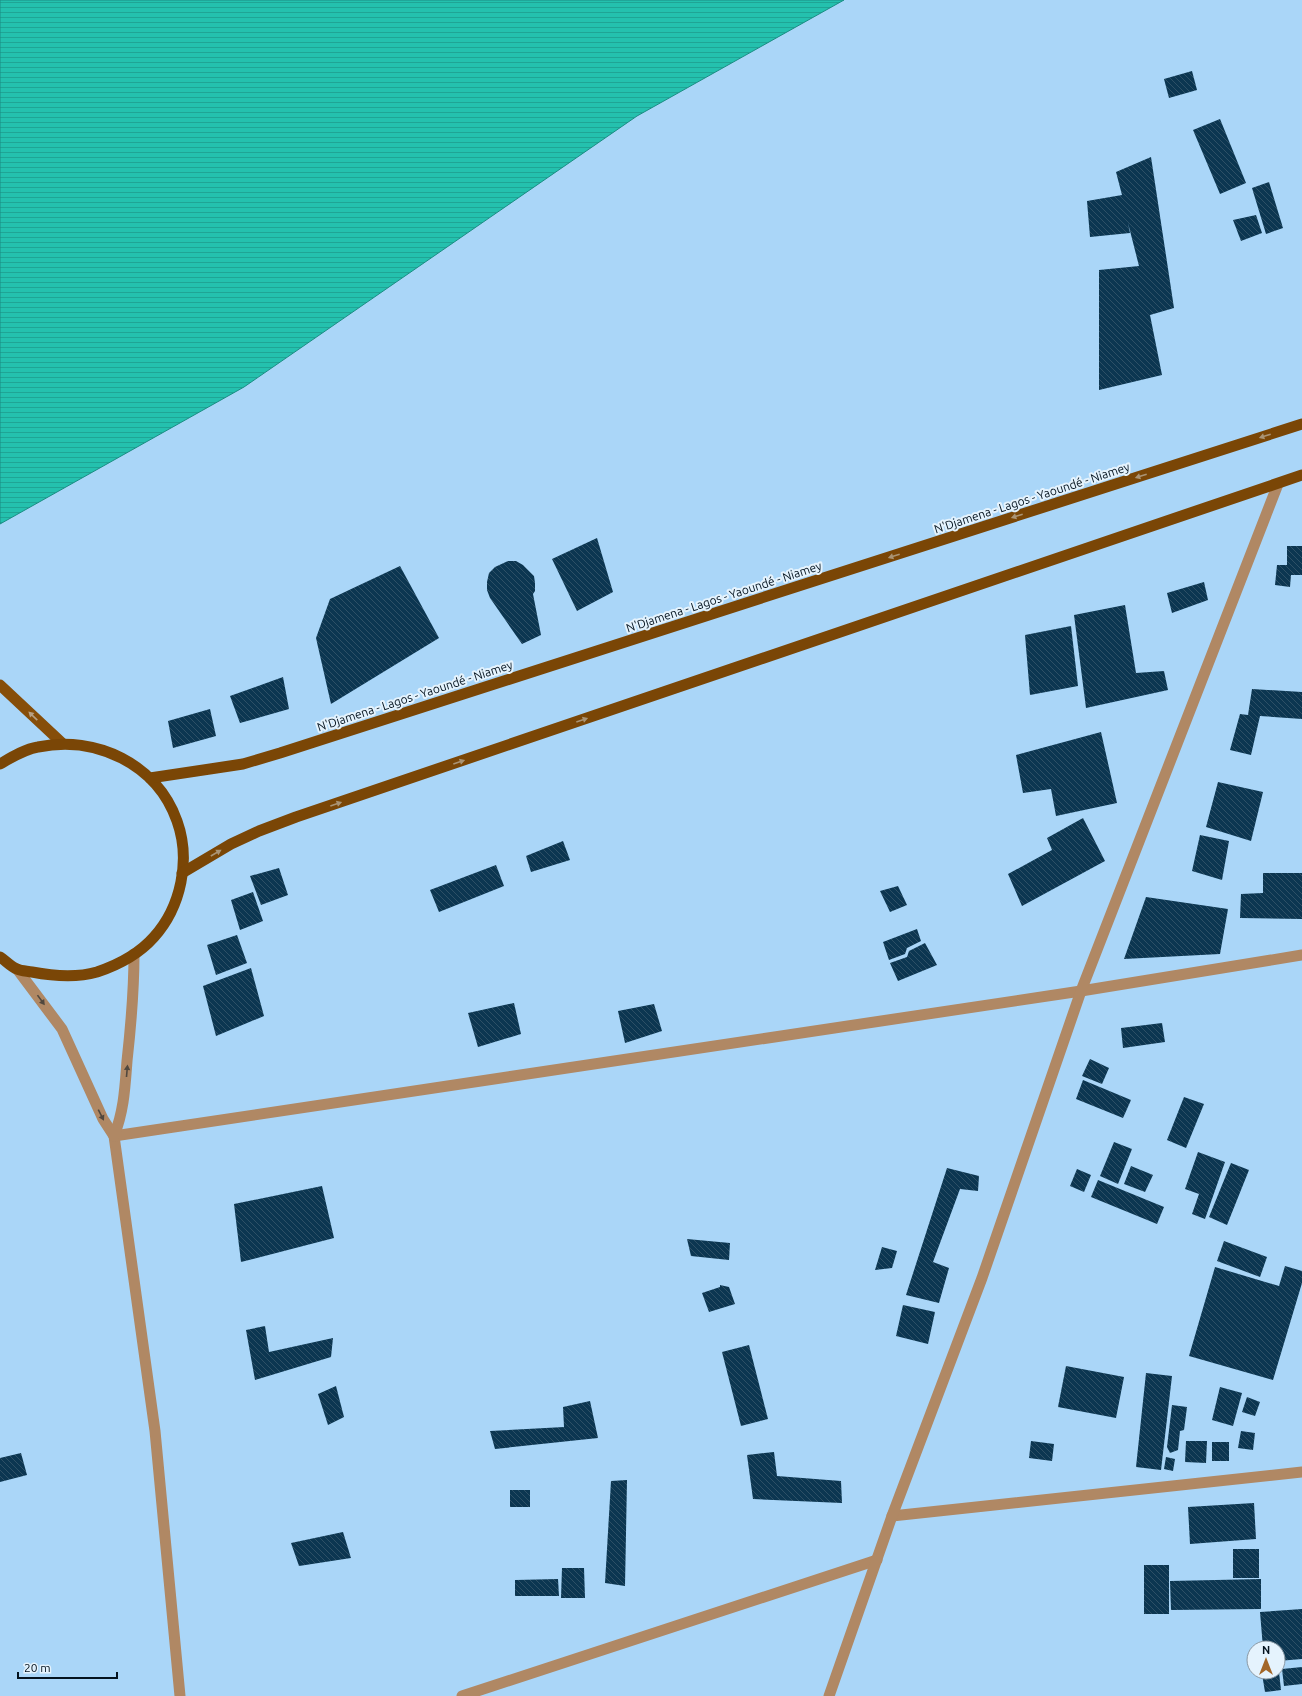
<svg xmlns="http://www.w3.org/2000/svg" width="1302" height="1696" viewBox="0 0 1302 1696" font-family="Ubuntu,sans-serif">
<style>
.water{fill:url(#water-rules);stroke:#1a8d83}
.building{fill:url(#building-back-hatch)}
.lines{fill:none;stroke-linecap:round;stroke-linejoin:round}
.minor{stroke:#b08864;stroke-width:11}
.primary{stroke:#864e0a;stroke-width:11}
.trunk{stroke:#7a4606;stroke-width:11}
.oneway{fill:#aa9475}
.oneway2{fill:#b6a084}
.oneway3{fill:#51483e}
.labels{text-anchor:middle;stroke-width:4;stroke-linejoin:round;paint-order:stroke}
.street-label{font-size:12px;fill:#04131f;stroke:#e5f3fd}
</style>
<defs>
<pattern id="water-rules" width="6" height="5" patternUnits="userSpaceOnUse"><rect width="6" height="5" fill="#24c1ae"/><path d="M0 2.5h6" fill="none" stroke="#1fa595"/></pattern>
<pattern id="building-back-hatch" width="6" height="6" patternUnits="userSpaceOnUse"><rect width="6" height="6" fill="#0c3651"/><path d="M-1 5l2 2M0 0l6 6M5-1l2 2" fill="none" stroke="#2e5066"/></pattern>
</defs>
<rect width="100%" height="100%" fill="#aad6f8"/>
<path class="water" d="M0 0H844L637 116 244 387 0 524Z"/>
<g class="building">
<path d="M1192 71 1197 90 1169 98 1164 79Z"/>
<path d="M1220 119 1246 183 1220 194 1193 130Z"/>
<path d="M1151 157 1174 308 1150 315 1162 375 1099 390V270L1139 266 1128 223 1130 233 1090 237 1087 201 1122 195 1116 172Z"/>
<path d="M1269 182 1283 228 1266 234 1252 188Z"/>
<path d="M1256 215 1262 233 1241 241 1233 220Z"/>
<path d="M597 538 613 592 577 611 552 559Z"/>
<path d="M1287 546H1302V575H1291L1290 587 1275 585 1277 565H1287Z"/>
<path d="M508 561H516L523 565 534 576 535 583V591L533 594 541 635 522 644 490 598 487 590V582L489 573 495 567Z"/>
<path d="M400 566 439 638 331 704 316 638 330 599Z"/>
<path d="M1204 582 1208 600 1172 613 1167 593Z"/>
<path d="M1125 605 1136 673 1164 671 1168 690 1086 708 1074 615Z"/>
<path d="M1071 626 1078 686 1030 695 1025 635Z"/>
<path d="M283 677 289 709 240 723 230 696Z"/>
<path d="M1252 689 1302 692V719L1260 716 1251 755 1230 750 1240 714 1248 715Z"/>
<path d="M210 709 216 736 173 748 168 721Z"/>
<path d="M1101 732 1117 803 1056 816 1051 789 1023 793 1016 755Z"/>
<path d="M1218 782 1263 792 1251 841 1206 827Z"/>
<path d="M1083 818 1105 861 1022 906 1008 874 1052 850 1047 838Z"/>
<path d="M1200 835 1229 841 1222 880 1192 871Z"/>
<path d="M563 841 570 860 531 872 526 856Z"/>
<path d="M496 865 504 886 439 912 430 890Z"/>
<path d="M279 868 288 895 261 905 250 876Z"/>
<path d="M1263 873H1302V919L1240 918 1241 894 1263 893Z"/>
<path d="M898 886 907 905 890 912 880 891Z"/>
<path d="M253 892 263 921 240 930 231 900Z"/>
<path d="M1146 897 1228 909 1220 954 1124 959Z"/>
<path d="M917 929 921 941 907 948 905 954 889 960 883 942Z"/>
<path d="M237 935 247 963 216 975 207 945Z"/>
<path d="M925 943 937 965 898 981 890 963 907 957 909 951Z"/>
<path d="M251 968 264 1016 216 1036 203 986Z"/>
<path d="M514 1003 521 1034 478 1047 468 1013Z"/>
<path d="M654 1004 662 1031 625 1043 618 1011Z"/>
<path d="M1162 1023 1165 1042 1123 1048 1121 1028Z"/>
<path d="M1090 1059 1109 1068 1102 1084 1082 1076Z"/>
<path d="M1083 1080 1131 1100 1123 1118 1076 1099Z"/>
<path d="M1184 1097 1204 1104 1186 1148 1167 1140Z"/>
<path d="M1114 1142 1132 1149 1118 1184 1100 1176Z"/>
<path d="M1198 1152 1225 1162 1205 1219 1192 1214 1199 1194 1185 1189Z"/>
<path d="M1231 1163 1249 1170 1227 1225 1209 1217Z"/>
<path d="M1131 1166 1153 1175 1145 1192 1124 1184Z"/>
<path d="M947 1168 979 1176 978 1191 960 1189 933 1262 949 1268 939 1303 906 1295Z"/>
<path d="M1077 1169 1091 1175 1084 1192 1070 1186Z"/>
<path d="M1098 1180 1164 1207 1157 1224 1091 1197Z"/>
<path d="M322 1186 334 1238 241 1262 234 1204Z"/>
<path d="M687 1239 730 1243 729 1260 691 1256Z"/>
<path d="M1224 1241 1267 1257 1260 1277 1217 1261Z"/>
<path d="M882 1247 897 1251 892 1268 875 1270Z"/>
<path d="M1285 1266 1302 1271V1283L1273 1380 1189 1356 1215 1267 1279 1286Z"/>
<path d="M720 1285 729 1287 735 1304 709 1312 702 1293 720 1287Z"/>
<path d="M903 1305 935 1312 928 1344 896 1336Z"/>
<path d="M265 1326 269 1352 333 1338 331 1357 255 1380 246 1330Z"/>
<path d="M749 1345 768 1419 741 1426 722 1352Z"/>
<path d="M1066 1366 1124 1377 1116 1418 1058 1407Z"/>
<path d="M1146 1373 1172 1376 1161 1470 1136 1467Z"/>
<path d="M336 1386 344 1417 328 1425 318 1394Z"/>
<path d="M1220 1387 1242 1393 1233 1426 1212 1420Z"/>
<path d="M1247 1397 1260 1402 1255 1416 1242 1412Z"/>
<path d="M590 1401 598 1438 495 1449 490 1431 564 1427 563 1407Z"/>
<path d="M1172 1405 1187 1407 1184 1430 1180 1431 1178 1450 1170 1453 1167 1447Z"/>
<path d="M1241 1431 1255 1433 1253 1450 1238 1448Z"/>
<path d="M1031 1441 1054 1444 1052 1461 1029 1458Z"/>
<path d="M1186 1441H1207L1206 1463 1185 1462Z"/>
<rect x="1212" y="1442" width="17" height="19"/>
<path d="M774 1452 777 1476 841 1481 842 1503 753 1499 747 1455Z"/>
<path d="M21 1453 27 1475 0 1482V1458Z"/>
<path d="M1166 1457 1175 1459 1173 1471 1164 1469Z"/>
<path d="M627 1480 625 1586 605 1583 611 1481Z"/>
<rect x="510" y="1490" width="20" height="17"/>
<path d="M1254 1503 1256 1539 1190 1544 1188 1507Z"/>
<path d="M343 1532 351 1558 299 1566 291 1543Z"/>
<rect x="1233" y="1549" width="26" height="29"/>
<rect x="1144" y="1565" width="25" height="49"/>
<path d="M562 1568H584L585 1598H561Z"/>
<path d="M558 1579 559 1596H515V1580Z"/>
<path d="M1261 1579V1609L1171 1610 1170 1581Z"/>
<path d="M1302 1609V1659L1278 1661V1648H1263L1260 1612Z"/>
<path d="M1302 1667V1684L1284 1686 1282 1669Z"/>
<path d="M1279 1672 1281 1690 1265 1692 1262 1674Z"/>
</g>
<g class="lines">
<g class="minor">
<path d="M17 969 62 1029 103 1119 114 1136 155 1431 180 1696"/>
<path d="M114 1136 1081 991 1302 955"/>
<path d="M114 1136C124 1111 125 1087 127 1061 131 1025 134 990 134 954"/>
<path d="M892 1516 1302 1472"/>
<path d="M462 1696 877 1560"/>
<path d="M829 1696 892 1516 982 1278 1081 991 1278 484"/>
</g>
<path class="primary" d="M0 685 62 743"/>
<g class="trunk">
<path d="M0 764C12 757 25 749 38 747 96 735 157 764 177 821 191 860 181 907 154 937 139 954 118 965 97 972 76 978 53 976 32 972 27 971 21 971 17 969 11 967 5 960 0 957"/>
<path d="M150 778 243 764 280 753 1302 424"/>
<path d="M182 873 231 844 259 831 296 817 1302 475"/>
</g>
</g>
<defs><path id="oneway-solid" d="M-6-.8H1V-3.2L6.5 0L1 3.2V.8H-6Z"/></defs>
<g class="oneway">
<use href="#oneway-solid" transform="translate(1265 436) rotate(162)"/>
<use href="#oneway-solid" transform="translate(1141 476) rotate(162)"/>
<use href="#oneway-solid" transform="translate(1017 516) rotate(162)"/>
<use href="#oneway-solid" transform="translate(894 556) rotate(162)"/>
<use href="#oneway-solid" transform="translate(582 720) rotate(-19)"/>
<use href="#oneway-solid" transform="translate(459 762) rotate(-19)"/>
<use href="#oneway-solid" transform="translate(336 804) rotate(-19)"/>
<use href="#oneway-solid" transform="translate(216 853) rotate(-30)"/>
</g>
<use class="oneway2" href="#oneway-solid" transform="translate(33 716) rotate(-136)"/>
<g class="oneway3">
<use href="#oneway-solid" transform="translate(41 1000) rotate(54)"/>
<use href="#oneway-solid" transform="translate(127 1071) rotate(-85)"/>
<use href="#oneway-solid" transform="translate(101 1115) rotate(63)"/>
</g>
<g class="labels">
<g class="street-label">
<text transform="translate(1032 498) rotate(-18)" y="4">N'Djamena - Lagos - Yaoundé - Niamey</text>
<text transform="translate(724 597) rotate(-18)" y="4">N'Djamena - Lagos - Yaoundé - Niamey</text>
<text transform="translate(415 696) rotate(-18)" y="4">N'Djamena - Lagos - Yaoundé - Niamey</text>
</g>
</g>
<g transform="translate(1266 1660)"><circle r="19" fill="#e5f3fd" stroke="#8b99a4"/>
<path d="M0-3L7 15L0 10L-7 15Z" fill="#a26628"/>
<text y="-6" font-size="11" font-weight="bold" text-anchor="middle" fill="#04131f">N</text>
</g>
<path d="M18 1672v6h99v-6" fill="none" stroke="#04131f" stroke-width="2"/>
<text x="24" y="1672" font-size="12" fill="#04131f" stroke="#e5f3fd" stroke-width="3" paint-order="stroke">20 m</text>
</svg>
